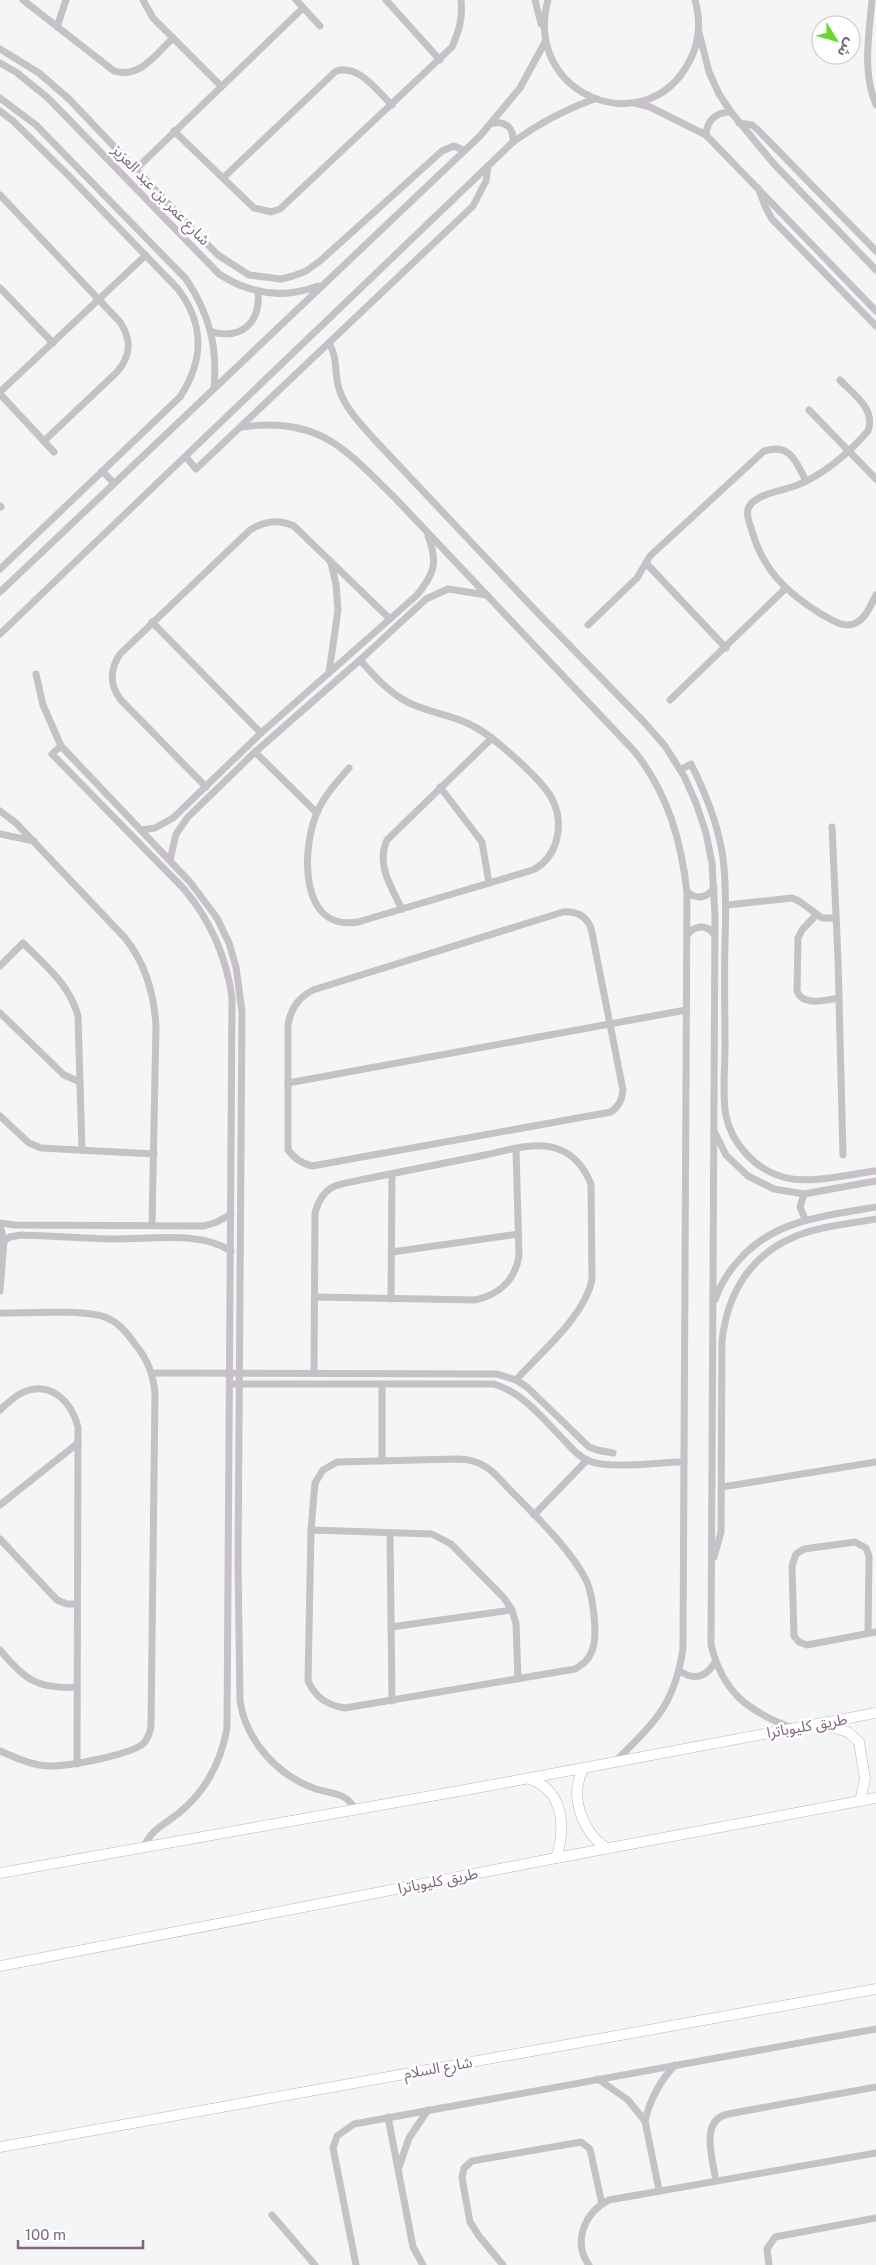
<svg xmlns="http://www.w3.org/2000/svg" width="876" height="2265" viewBox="0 0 876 2265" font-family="'Public Sans','Noto Sans Arabic',sans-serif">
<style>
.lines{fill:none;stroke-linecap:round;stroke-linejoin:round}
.secondary-casing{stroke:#bcb5bd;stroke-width:11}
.street{stroke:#c6c0c7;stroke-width:7}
.secondary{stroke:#fff;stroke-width:10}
.labels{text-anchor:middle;stroke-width:5;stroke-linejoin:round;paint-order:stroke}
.street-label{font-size:15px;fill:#7f6782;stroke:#fff}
</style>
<rect width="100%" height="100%" fill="#f3f6f5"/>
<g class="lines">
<defs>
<g id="secondary">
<path d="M821 1724 848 1732 859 1742 865 1779 860 1801"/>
<path d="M584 1768C568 1795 582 1831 606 1848"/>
<path d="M530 1779C564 1791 566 1828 556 1858"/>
<path d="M0 1873 487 1786 876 1713"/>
<path d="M0 1966 556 1858 876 1798"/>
<path d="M0 2147 876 1989"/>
</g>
</defs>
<use href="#secondary" class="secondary-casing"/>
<g class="street">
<path d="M23 0 114 71C140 79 156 54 173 38"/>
<path d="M143 0 153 18 221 86"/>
<path d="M296 0 320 26"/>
<path d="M386 0 440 60"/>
<path d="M535 0 541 24"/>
<path d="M548 0C522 95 646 144 689 62 700 42 701 21 695 0"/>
<path d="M872 0C869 35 862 71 876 105"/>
<path d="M57 27 66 0"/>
<path d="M699 32 709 72 719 94 731 112 774 164 876 270"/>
<path d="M0 49 39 73 69 99 196 233 218 255 249 275 281 279 293 276 306 271 320 261 442 151 454 146 463 150"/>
<path d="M0 63 16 72 48 98 219 274C250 294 284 299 318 286"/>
<path d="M0 98 36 125 186 279C209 313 218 347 214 388"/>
<path d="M635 103 650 107 706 135 876 311"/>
<path d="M0 111 13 121 68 175 178 289C205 325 204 360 180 397L0 569"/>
<path d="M493 123C506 121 514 128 513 142"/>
<path d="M739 123 752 125 757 129 876 251"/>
<path d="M174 131 254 208 271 212 280 209 452 47C459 31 463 18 461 0"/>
<path d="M706 135C707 120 716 112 731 112"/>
<path d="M136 169 303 8"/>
<path d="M223 178 336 71C359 64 377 91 392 105"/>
<path d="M758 188 766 208 772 219 876 326"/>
<path d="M0 195 120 322C132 340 131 356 117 372L44 441"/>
<path d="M0 288 53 343"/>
<path d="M212 332C242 340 261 322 258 291"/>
<path d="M329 343C338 358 334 373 339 389 345 408 360 423 373 438L535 610 644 722 665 746 684 776 696 803 706 833 712 863 715 916 711 1645C723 1693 748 1711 792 1728"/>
<path d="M840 380C854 395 876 409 868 431 849 453 822 476 795 486 782 491 753 494 748 509 746 517 750 524 752 531 763 570 787 593 821 614 831 619 842 628 853 624 866 620 870 606 876 595"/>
<path d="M0 392 146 255"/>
<path d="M0 394 54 452"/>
<path d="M809 410 876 479"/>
<path d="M241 427C319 416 344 448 396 499L635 752C668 794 681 840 687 892L683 1649C674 1707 654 1722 615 1762"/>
<path d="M186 457 196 469 473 206 486 181 488 166"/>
<path d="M102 471 114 483"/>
<path d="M0 506 1 507"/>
<path d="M646 563 726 648"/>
<path d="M0 592 480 136 520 88 545 42"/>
<path d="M152 622 261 733"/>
<path d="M588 625 637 578 650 556 764 451C790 443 796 461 806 481"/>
<path d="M0 634 513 142C539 123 564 110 594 99"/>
<path d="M329 673 338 610 336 584 331 563"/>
<path d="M36 674 43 705 61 746 190 882 217 918 229 943 236 967 242 1012 238 1563 240 1701C246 1741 278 1776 316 1789 332 1794 346 1792 355 1809"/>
<path d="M670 700 786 588"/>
<path d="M61 746 52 754 184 889C211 921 226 956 232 997L227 1728C221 1762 206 1791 179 1813 165 1824 150 1830 144 1847"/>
<path d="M255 752 317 813"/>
<path d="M349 768C336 783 323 797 316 815 302 850 299 932 358 922L533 870C559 856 565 822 551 797 540 778 493 736 473 726 450 713 424 713 402 699 385 689 373 674 360 660"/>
<path d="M680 770 691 764C707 796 721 831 724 867 726 893 726 917 725 943 724 978 725 1013 725 1048 725 1070 722 1095 726 1116 732 1144 755 1169 783 1177 809 1185 849 1174 876 1171"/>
<path d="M206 787 120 699C109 683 110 669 120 654L250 530C265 521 277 519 294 526L390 619"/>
<path d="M440 787 482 842 489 883"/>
<path d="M0 811 16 823 125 938C146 964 154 993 156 1026L152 1225"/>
<path d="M832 827 838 959 843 1155"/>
<path d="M141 830 155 828 173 818 261 733 417 595C435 573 438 562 428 536"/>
<path d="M0 834 34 841"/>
<path d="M170 860 176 834 188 817 255 752 360 660 426 599 448 589 487 595"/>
<path d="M687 892C697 900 707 898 714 888"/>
<path d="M727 905 792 898 799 901 822 918H836"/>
<path d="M402 909C391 887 376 864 387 840L492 738"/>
<path d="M563 912C576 911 586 916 591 928L623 1090C622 1100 619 1106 611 1112L312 1166C301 1163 295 1159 288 1150V1025C291 1008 298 998 313 990Z"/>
<path d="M816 915 802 930 798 938 797 991C803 1007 825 1000 839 998"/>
<path d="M687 935C695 925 706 924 714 934"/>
<path d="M0 966 23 943C45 965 70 985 78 1016L82 1150"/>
<path d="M0 1013 64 1075 80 1082"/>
<path d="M288 1083 686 1010"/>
<path d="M0 1116 29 1143 41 1148 154 1154"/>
<path d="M714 1131 726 1155 748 1176 774 1189 804 1194 876 1181"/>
<path d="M804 1194 800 1207 805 1219"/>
<path d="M0 1223 15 1225 204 1226 217 1222 231 1214"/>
<path d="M0 1226 4 1240 0 1291"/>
<path d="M0 1243 10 1237 21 1235C51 1236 81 1238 110 1239 147 1240 199 1230 231 1251"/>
<path d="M392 1252 519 1234"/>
<path d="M315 1297 475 1300C499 1295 515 1280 519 1256L516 1149"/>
<path d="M391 1299 392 1174"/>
<path d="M715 1300C720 1285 728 1272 739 1260 775 1219 825 1216 876 1207"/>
<path d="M0 1313C24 1313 88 1309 107 1318 119 1323 127 1333 135 1344 147 1359 153 1373 155 1393L151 1726C150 1732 148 1738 144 1743 131 1755 69 1766 51 1766 33 1766 16 1758 0 1751"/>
<path d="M152 1373 497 1374 516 1380 527 1387 589 1447 597 1450 613 1453"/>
<path d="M314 1373 315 1213C318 1202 323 1191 335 1186 347 1182 362 1180 375 1177 410 1170 445 1163 480 1156 502 1152 532 1141 555 1148 573 1153 584 1167 591 1184L592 1280C584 1317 541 1352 516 1380"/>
<path d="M230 1384H494C524 1393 544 1420 565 1441 573 1450 580 1458 592 1462 614 1469 659 1462 684 1462"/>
<path d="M0 1410C8 1403 16 1394 26 1391 53 1382 72 1403 78 1427L77 1764"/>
<path d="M457 1459C467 1459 477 1461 486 1467 496 1473 503 1483 511 1491 535 1515 573 1552 587 1582 593 1597 599 1639 591 1653 588 1661 582 1665 575 1669L345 1708C327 1705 316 1698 308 1681L311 1530 315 1483 323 1470 337 1462Z"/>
<path d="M382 1461V1384"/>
<path d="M722 1487 876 1462"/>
<path d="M0 1505 78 1443"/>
<path d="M534 1515 587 1460"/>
<path d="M311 1530 432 1534 451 1544 504 1598 512 1610 516 1624 518 1679"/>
<path d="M390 1533 392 1701"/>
<path d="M0 1539 57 1600 67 1604H77"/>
<path d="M714 1557 721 1532 722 1341C727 1295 749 1256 794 1237 819 1226 849 1224 876 1219"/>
<path d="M391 1627 512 1610"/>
<path d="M868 1633 869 1556 866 1548 855 1542 804 1549 796 1554 792 1566 794 1636 799 1642 807 1645 876 1632"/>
<path d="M0 1650C24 1679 38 1690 77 1687"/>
<path d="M680 1671C694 1681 707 1677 715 1662"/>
<path d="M598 2079 628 2100 645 2121 659 2190"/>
<path d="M388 2117 413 2247 423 2265"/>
<path d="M645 2121C650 2099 660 2081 675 2065"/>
<path d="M399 2167 409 2138 428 2110"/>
<path d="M716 2181C713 2160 699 2120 728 2114L876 2087"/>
<path d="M272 2215 315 2265"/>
<path d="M356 2265 333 2148 337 2136 354 2124 876 2029"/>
<path d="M503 2265 479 2236 470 2222 462 2178 464 2168 472 2161 581 2142 590 2149 602 2204"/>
<path d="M589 2265C572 2242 585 2212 609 2200L876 2153"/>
<path d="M769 2265 767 2249 775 2237 876 2218"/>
</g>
<use href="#secondary" class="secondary"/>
</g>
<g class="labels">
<g class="street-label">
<text transform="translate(161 195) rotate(46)" y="5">شارع عمر بن عبد العزيز</text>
<text transform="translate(807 1726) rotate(-10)" y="5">طريق كليوباترا</text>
<text transform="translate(438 1881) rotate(-11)" y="5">طريق كليوباترا</text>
<text transform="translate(438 2068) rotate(-10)" y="5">شارع السلام</text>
</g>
</g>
<g transform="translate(836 40) rotate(127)"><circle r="24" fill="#ffffff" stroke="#ccc2cd"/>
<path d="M0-4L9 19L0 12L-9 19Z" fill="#6cd733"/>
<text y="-8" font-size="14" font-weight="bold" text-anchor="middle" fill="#7f6782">ش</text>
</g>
<path d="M18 2240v8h125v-8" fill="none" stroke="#7f6782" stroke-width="2.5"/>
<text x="25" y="2240" font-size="15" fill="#7f6782" stroke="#ffffff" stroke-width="4" paint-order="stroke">100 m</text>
</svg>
